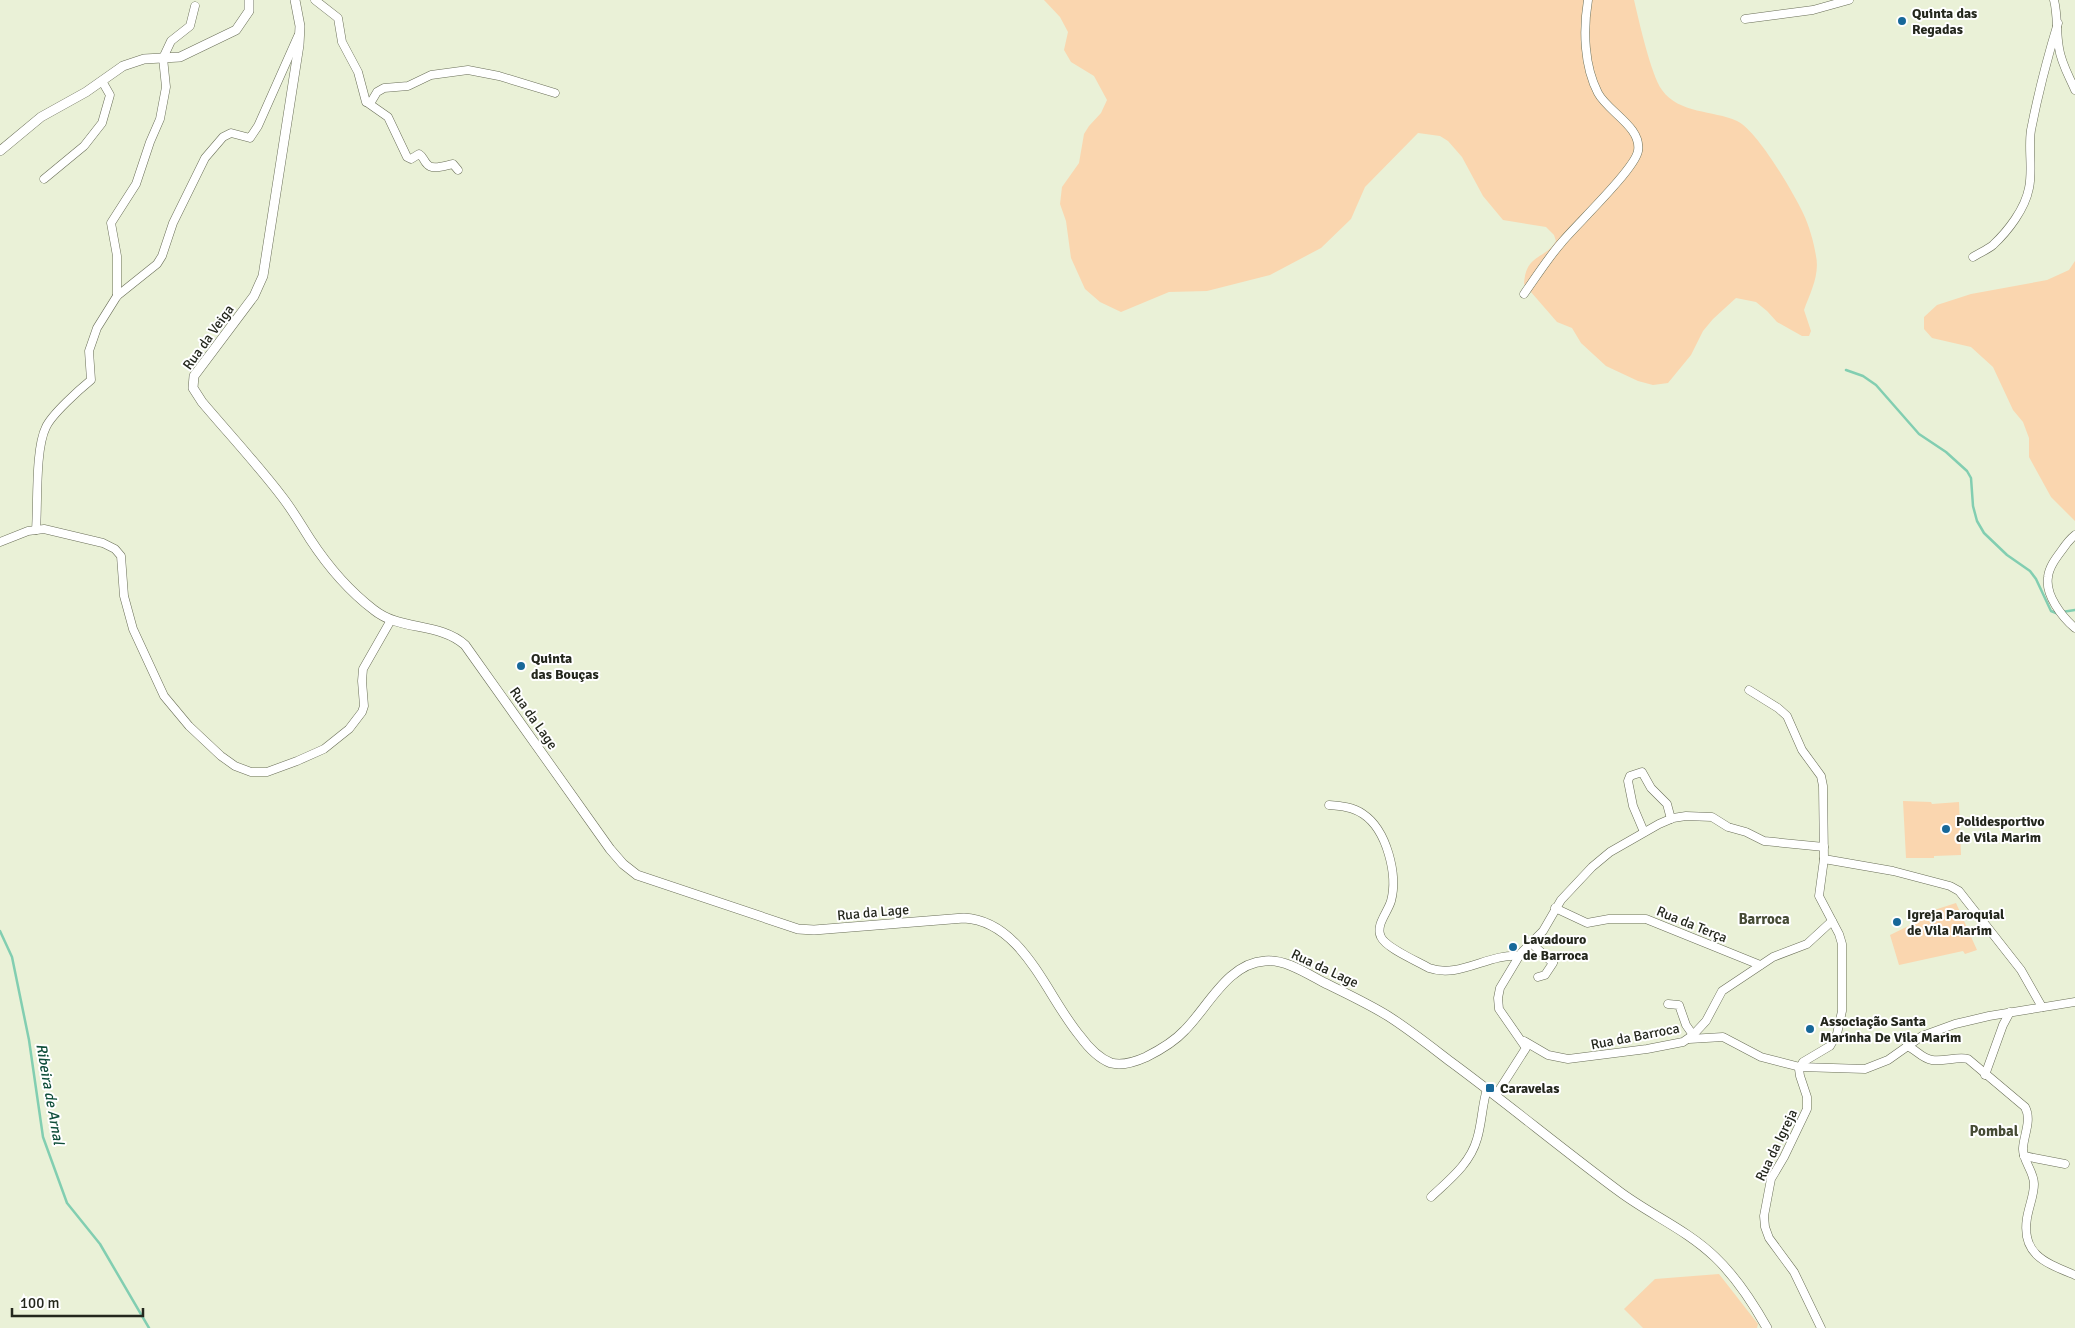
<svg xmlns="http://www.w3.org/2000/svg" width="2075" height="1328" viewBox="0 0 2075 1328" font-family="Signika,sans-serif">
<style>
.green{fill:#fad6af}
.lines{fill:none;stroke-linecap:round;stroke-linejoin:round}
.stream{stroke:#82ceb1;stroke-width:2.5}
.minor-casing{stroke:#696e57;stroke-width:9}
.tertiary-casing{stroke:#696e57;stroke-width:10}
.minor{stroke:#fff;stroke-width:8}
.tertiary{stroke:#fff;stroke-width:9}
.poi-dot{fill:#176899;stroke:#fff;stroke-width:2}
.labels{text-anchor:middle;stroke-width:4;stroke-linejoin:round;paint-order:stroke}
.poi-label{font-size:14px;font-weight:bold;fill:#24271d;stroke:#fff;text-anchor:start}
.street-label{font-size:14px;fill:#24271d;stroke:#fff}
.neighbourhood-label{font-size:15px;font-weight:bold;fill:#454a34;stroke:#fff}
.water-label{font-size:15px;font-style:italic;fill:#0f4e3b;stroke:#fff}
</style>
<rect width="100%" height="100%" fill="#eaf1d7"/>
<g class="green">
<path d="M1044 0H1634C1639 21 1651 75 1662 90 1679 114 1713 110 1737 121 1757 130 1793 192 1803 213 1809 225 1814 243 1816 256 1820 275 1810 293 1804 310L1811 331 1809 336H1802L1777 322 1767 311 1756 302 1736 298 1713 319 1703 331 1691 355 1668 383 1653 385 1638 381 1606 366 1581 343 1572 328 1557 322 1524 284C1526 253 1545 260 1556 241L1554 235 1546 227 1503 220 1483 196 1462 157 1448 141 1440 136 1418 133 1365 187 1351 219 1321 248 1270 275 1207 291 1169 292 1121 312 1100 302 1085 289 1071 258 1066 221 1060 204 1062 187 1079 163 1084 134 1089 126 1101 113 1107 100 1094 76 1071 62 1064 50 1068 32 1060 17Z"/>
<path d="M2075 261V521L2051 497 2029 457V438L2023 422 2013 410 1993 367 1971 347 1932 338 1924 329V317L1937 305 1971 294 2047 280 2069 270Z"/>
<path d="M1903 801 1931 802 1932 804 1959 802 1961 855 1934 856V858H1906Z"/>
<path d="M1956 903 1977 950 1965 954 1963 951 1899 965 1890 935 1931 915V911Z"/>
<path d="M1719 1274 1758 1324 1757 1328H1643L1624 1309 1655 1279Z"/>
</g>
<g class="lines">
<g class="stream">
<path d="M1846 370 1863 376 1876 385 1919 434 1946 452 1967 471 1971 478 1973 506 1977 521 1984 533 2007 555 2030 571 2036 579 2051 611 2056 613 2075 610"/>
<path d="M0 931 12 957 29 1040 43 1137 67 1203 100 1244 149 1328"/>
</g>
<defs>
<g id="minor">
<path d="M315 0 338 18 342 42 358 72 366 102H371L377 92 384 88 408 86 431 75 468 70 499 76 555 93"/>
<path d="M2054 0C2058 16 2056 32 2059 48 2061 63 2069 76 2075 90"/>
<path d="M1745 19 1813 10 1849 0"/>
<path d="M368 103 388 117 407 157 411 159 419 154C424 157 423 160 427 164 432 171 446 165 453 164L458 170"/>
<path d="M44 179 84 146 102 123 110 95 102 81"/>
<path d="M1973 257C1979 253 1987 250 1993 245 2008 231 2025 209 2029 188 2033 169 2028 149 2031 130 2038 94 2047 59 2058 23"/>
<path d="M1524 294C1536 277 1548 258 1562 242 1576 225 1635 169 1638 151 1642 127 1608 112 1598 93 1584 66 1583 30 1588 0"/>
<path d="M117 296V256L111 223 136 184 150 142 160 119 166 87 163 58 171 41 190 26 195 6"/>
<path d="M36 530C38 503 35 449 46 427 52 414 80 389 91 380L89 351 97 328 117 296 157 264 162 256 173 223 205 158 223 137 231 133 250 138 258 126 298 36"/>
<path d="M2075 535C2070 539 2066 544 2062 550 2056 558 2049 567 2048 577 2045 595 2062 617 2075 628"/>
<path d="M0 542 28 531 44 529 103 543 115 549 121 556 124 596 133 629 164 696 189 726 221 756 235 766 251 772H267L297 761 324 749 349 729 362 712 364 706 362 681 363 669 391 620"/>
<path d="M1749 690 1778 708 1787 716 1802 750 1821 776 1823 786 1824 859 1819 896 1839 934 1842 944V1011L1837 1034 1830 1046 1803 1062 1799 1069 1800 1076 1807 1097V1109L1784 1157 1771 1179 1764 1216 1765 1227 1769 1238 1794 1272 1821 1328"/>
<path d="M1329 805C1341 806 1353 807 1363 814 1387 830 1398 875 1391 901 1388 912 1375 925 1381 937 1386 948 1417 961 1429 968 1459 979 1489 953 1519 956"/>
<path d="M1644 832 1633 806 1628 781 1630 776 1642 772 1651 788 1667 804 1671 819"/>
<path d="M1824 859 1893 871 1950 886 1959 891 2021 970 2042 1007"/>
<path d="M1555 908 1587 923 1609 919H1646L1760 965"/>
<path d="M1530 942 1553 963 1545 975 1538 977"/>
<path d="M1668 1004 1679 1005 1686 1025 1693 1035"/>
<path d="M1689 1039 1723 1037 1761 1057 1800 1067 1865 1069 1888 1060 1922 1036 1955 1024 1989 1016 2075 1002"/>
<path d="M1524 1041 1548 1055 1568 1059 1647 1049 1683 1042 1693 1035 1706 1021 1722 991 1773 957 1807 944 1832 921"/>
<path d="M1907 1046C1917 1050 1921 1058 1932 1060 1944 1062 1958 1056 1968 1059L2025 1107C2032 1120 2024 1134 2023 1148 2022 1160 2034 1171 2034 1184 2034 1195 2029 1206 2027 1218 2021 1255 2046 1263 2075 1275"/>
<path d="M1985 1075 2003 1025 2010 1012"/>
<path d="M1496 1095 1526 1048 1499 1009 1498 998 1500 988 1521 953 1543 931 1561 900 1592 867 1610 852 1659 824 1673 818 1686 816 1712 817 1728 827 1746 832 1764 841 1824 847"/>
<path d="M2024 1156 2065 1164"/>
<path d="M1431 1197C1449 1180 1470 1164 1477 1139 1482 1123 1482 1105 1487 1089"/>
</g>
<g id="tertiary">
<path d="M295 0 300 26 299 45 263 276 254 296 194 376 193 388 202 402C229 434 258 465 283 498 293 511 301 525 310 539 327 565 349 591 374 610 400 631 439 622 465 645L610 849 623 864 637 875 798 929 814 930 964 918C1023 921 1047 997 1080 1036 1088 1047 1098 1058 1111 1063 1123 1066 1135 1062 1146 1057 1160 1050 1174 1042 1185 1030 1208 1007 1228 963 1265 961 1285 959 1306 973 1323 982 1345 993 1367 1003 1388 1016 1410 1030 1430 1046 1451 1062 1508 1104 1563 1150 1620 1192 1651 1215 1687 1230 1715 1257 1736 1277 1753 1303 1767 1328"/>
<path d="M0 151 41 117 86 92 123 66 144 59 180 57 236 30 249 11V0"/>
</g>
</defs>
<use href="#minor" class="minor-casing"/>
<use href="#tertiary" class="tertiary-casing"/>
<use href="#minor" class="minor"/>
<use href="#tertiary" class="tertiary"/>
</g>
<g class="poi-dot">
<circle cx="1902" cy="21" r="5"/>
<circle cx="521" cy="666" r="5"/>
<circle cx="1946" cy="829" r="5"/>
<circle cx="1897" cy="922" r="5"/>
<circle cx="1513" cy="947" r="5"/>
<circle cx="1810" cy="1029" r="5"/>
<rect x="1485" y="1083" width="10" height="10" rx="2.5"/>
</g>
<g class="labels">
<g class="poi-label">
<text x="1912" y="18">Quinta das<tspan x="1912" dy="16">Regadas</tspan></text>
<text x="531" y="663">Quinta<tspan x="531" dy="16">das Bouças</tspan></text>
<text x="1956" y="826">Polidesportivo<tspan x="1956" dy="16">de Vila Marim</tspan></text>
<text x="1907" y="919">Igreja Paroquial<tspan x="1907" dy="16">de Vila Marim</tspan></text>
<text x="1523" y="944">Lavadouro<tspan x="1523" dy="16">de Barroca</tspan></text>
<text x="1820" y="1026">Associação Santa<tspan x="1820" dy="16">Marinha De Vila Marim</tspan></text>
<text x="1500" y="1093">Caravelas</text>
</g>
<g class="street-label">
<text transform="translate(208 337) rotate(-54)" y="5">Rua da Veiga</text>
<text transform="translate(534 718) rotate(55)" y="5">Rua da Lage</text>
<text transform="translate(873 912) rotate(-5)" y="5">Rua da Lage</text>
<text transform="translate(1692 924) rotate(22)" y="5">Rua da Terça</text>
<text transform="translate(1325 968) rotate(25)" y="5">Rua da Lage</text>
<text transform="translate(1635 1036) rotate(-11)" y="5">Rua da Barroca</text>
<text transform="translate(1776 1145) rotate(-64)" y="5">Rua da Igreja</text>
</g>
<g class="neighbourhood-label">
<text x="1764" y="924">Barroca</text>
<text x="1994" y="1136">Pombal</text>
</g>
<g class="water-label">
<text transform="translate(50 1094) rotate(80)" y="5">Ribeira de Arnal</text>
</g>
</g>
<path d="M12 1308v8h131v-8" fill="none" stroke="#24271d" stroke-width="2.5"/>
<text x="20" y="1308" font-size="15" fill="#24271d" stroke="#ffffff" stroke-width="4" paint-order="stroke">100 m</text>
</svg>
